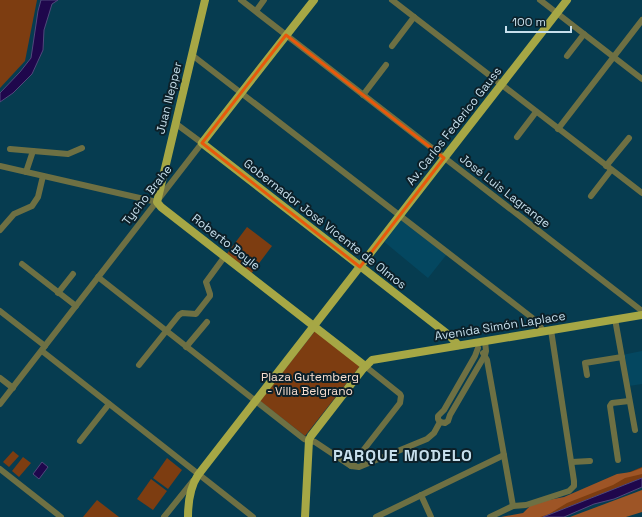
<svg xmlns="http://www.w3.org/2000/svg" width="642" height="517" viewBox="0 0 642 517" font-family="'Space Grotesk',sans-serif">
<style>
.built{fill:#044760}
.green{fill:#7d3d11}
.forest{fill:#9e5526}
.water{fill:#1f074c;stroke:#51487c}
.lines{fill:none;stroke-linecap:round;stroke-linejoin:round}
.minor{stroke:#6e7043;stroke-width:6}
.major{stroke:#a6a745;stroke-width:8}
.marked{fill:none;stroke:#e8590c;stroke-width:3;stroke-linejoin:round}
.labels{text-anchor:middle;stroke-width:4;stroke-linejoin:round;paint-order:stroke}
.street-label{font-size:12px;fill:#c7dfec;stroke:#0c2029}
.park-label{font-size:12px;fill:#f7ddcf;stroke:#0c2029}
.district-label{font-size:16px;font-weight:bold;letter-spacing:1px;fill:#c7dfec;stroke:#0c2029}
</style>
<rect width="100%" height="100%" fill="#063c50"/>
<g class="built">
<path d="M400 218 447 254 428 278 382 240Z"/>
<path d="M642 351V384L629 386 622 355Z"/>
</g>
<g class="green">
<path d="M0 0H37L25 61 0 88Z"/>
<path d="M247 227 272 246 251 274 226 255Z"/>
<path d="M315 331 360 366 305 436 260 401Z"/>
<path d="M13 451 19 456 9 467 3 462Z"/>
<path d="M23 457 31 463 19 477 12 471Z"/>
<path d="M167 458 182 470 168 489 153 478Z"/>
<path d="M642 467V478L543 517H520Z"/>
<path d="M151 479 167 491 153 510 137 499Z"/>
<path d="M97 500 119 517H83Z"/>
</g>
<g class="forest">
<path d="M642 468V474L625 478 613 485 567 503 549 514 540 517H501L523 513 533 503 564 497 617 474 631 472Z"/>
<path d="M642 490V512L626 517H570Z"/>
</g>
<g class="water">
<path d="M41 0H58L52 4 44 30 43 50 32 74 13 93 0 102V93L20 72 31 58 38 11Z"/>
<path d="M42 462 48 467 39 479 33 474Z"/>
<path d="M642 478V487L614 499 594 504 564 517H543Z"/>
</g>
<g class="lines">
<g class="minor">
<path d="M241 0 642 311"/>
<path d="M392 0 642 193"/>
<path d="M540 0 642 79"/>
<path d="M256 11 264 0"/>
<path d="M392 46 414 17"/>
<path d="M192 55 535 320 540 326 543 331"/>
<path d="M567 56 584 34"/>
<path d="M363 95 386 65"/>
<path d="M558 129 642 20"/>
<path d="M517 137 536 112"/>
<path d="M10 149 68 154 82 148"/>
<path d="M0 166 157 202"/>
<path d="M606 166 629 138"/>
<path d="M26 172 33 151"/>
<path d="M591 196 611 170"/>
<path d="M0 230 14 214 32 206 38 197 43 176"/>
<path d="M22 264 76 306"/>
<path d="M98 277 304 439 315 442 351 466 359 467 427 439 434 433 440 422"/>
<path d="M58 293 73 274"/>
<path d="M0 311 45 346"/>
<path d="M615 319 635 430"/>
<path d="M186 347 207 322"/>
<path d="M478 348 475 356 444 410 438 416V419L440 422 445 423 448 421 450 415 485 355 486 351 485 341"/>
<path d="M42 351 253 517"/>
<path d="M483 353 487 360 513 506"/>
<path d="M139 365 179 315 182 313 196 314 210 296V294L206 282 225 256"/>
<path d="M587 375 585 363 622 357"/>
<path d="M0 378 13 388"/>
<path d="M0 404 202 143 175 123"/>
<path d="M80 441 109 404"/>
<path d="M618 460 610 406 612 403 629 401"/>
<path d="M572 462 590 461"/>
<path d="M351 466 400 403 401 396 400 394 365 366"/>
<path d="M0 469 61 517"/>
<path d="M421 495 431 517"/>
<path d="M164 517 193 481"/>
<path d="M376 517 504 455"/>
<path d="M490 517 513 506 526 505 569 491 574 486V481L551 330"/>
</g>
<g class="major">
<path d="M205 0 157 202 161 207 365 366"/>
<path d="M314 0 202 143 450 336 458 345"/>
<path d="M188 517C188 502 190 487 198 475L567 0"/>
<path d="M305 517 309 440 311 436 362 370 372 360 642 315"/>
</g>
</g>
<path class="marked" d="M286 35 444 158 360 267 202 143Z"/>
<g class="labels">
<g class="street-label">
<text transform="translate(169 98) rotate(-76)" y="4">Juan Nepper</text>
<text transform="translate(454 126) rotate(-52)" y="4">Av. Carlos Federico Gauss</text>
<text transform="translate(505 191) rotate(38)" y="4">José Luis Lagrange</text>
<text transform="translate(147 195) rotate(-52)" y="4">Tycho Brahe</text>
<text transform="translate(325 224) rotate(38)" y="4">Gobernador José Vicente de Olmos</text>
<text transform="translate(226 242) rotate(38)" y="4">Roberto Boyle</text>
<text transform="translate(500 326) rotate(-9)" y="4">Avenida Simón Laplace</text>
</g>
<g class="park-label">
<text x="310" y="381">Plaza Gutemberg<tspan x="310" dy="14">- Villa Belgrano</tspan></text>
</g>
<g class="district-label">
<text x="403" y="461">PARQUE MODELO</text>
</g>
</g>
<path d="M506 26v6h65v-6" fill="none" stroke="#c7dfec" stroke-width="2"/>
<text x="512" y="26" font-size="12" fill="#c7dfec" stroke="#0c2029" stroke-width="3" paint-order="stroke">100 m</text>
</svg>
